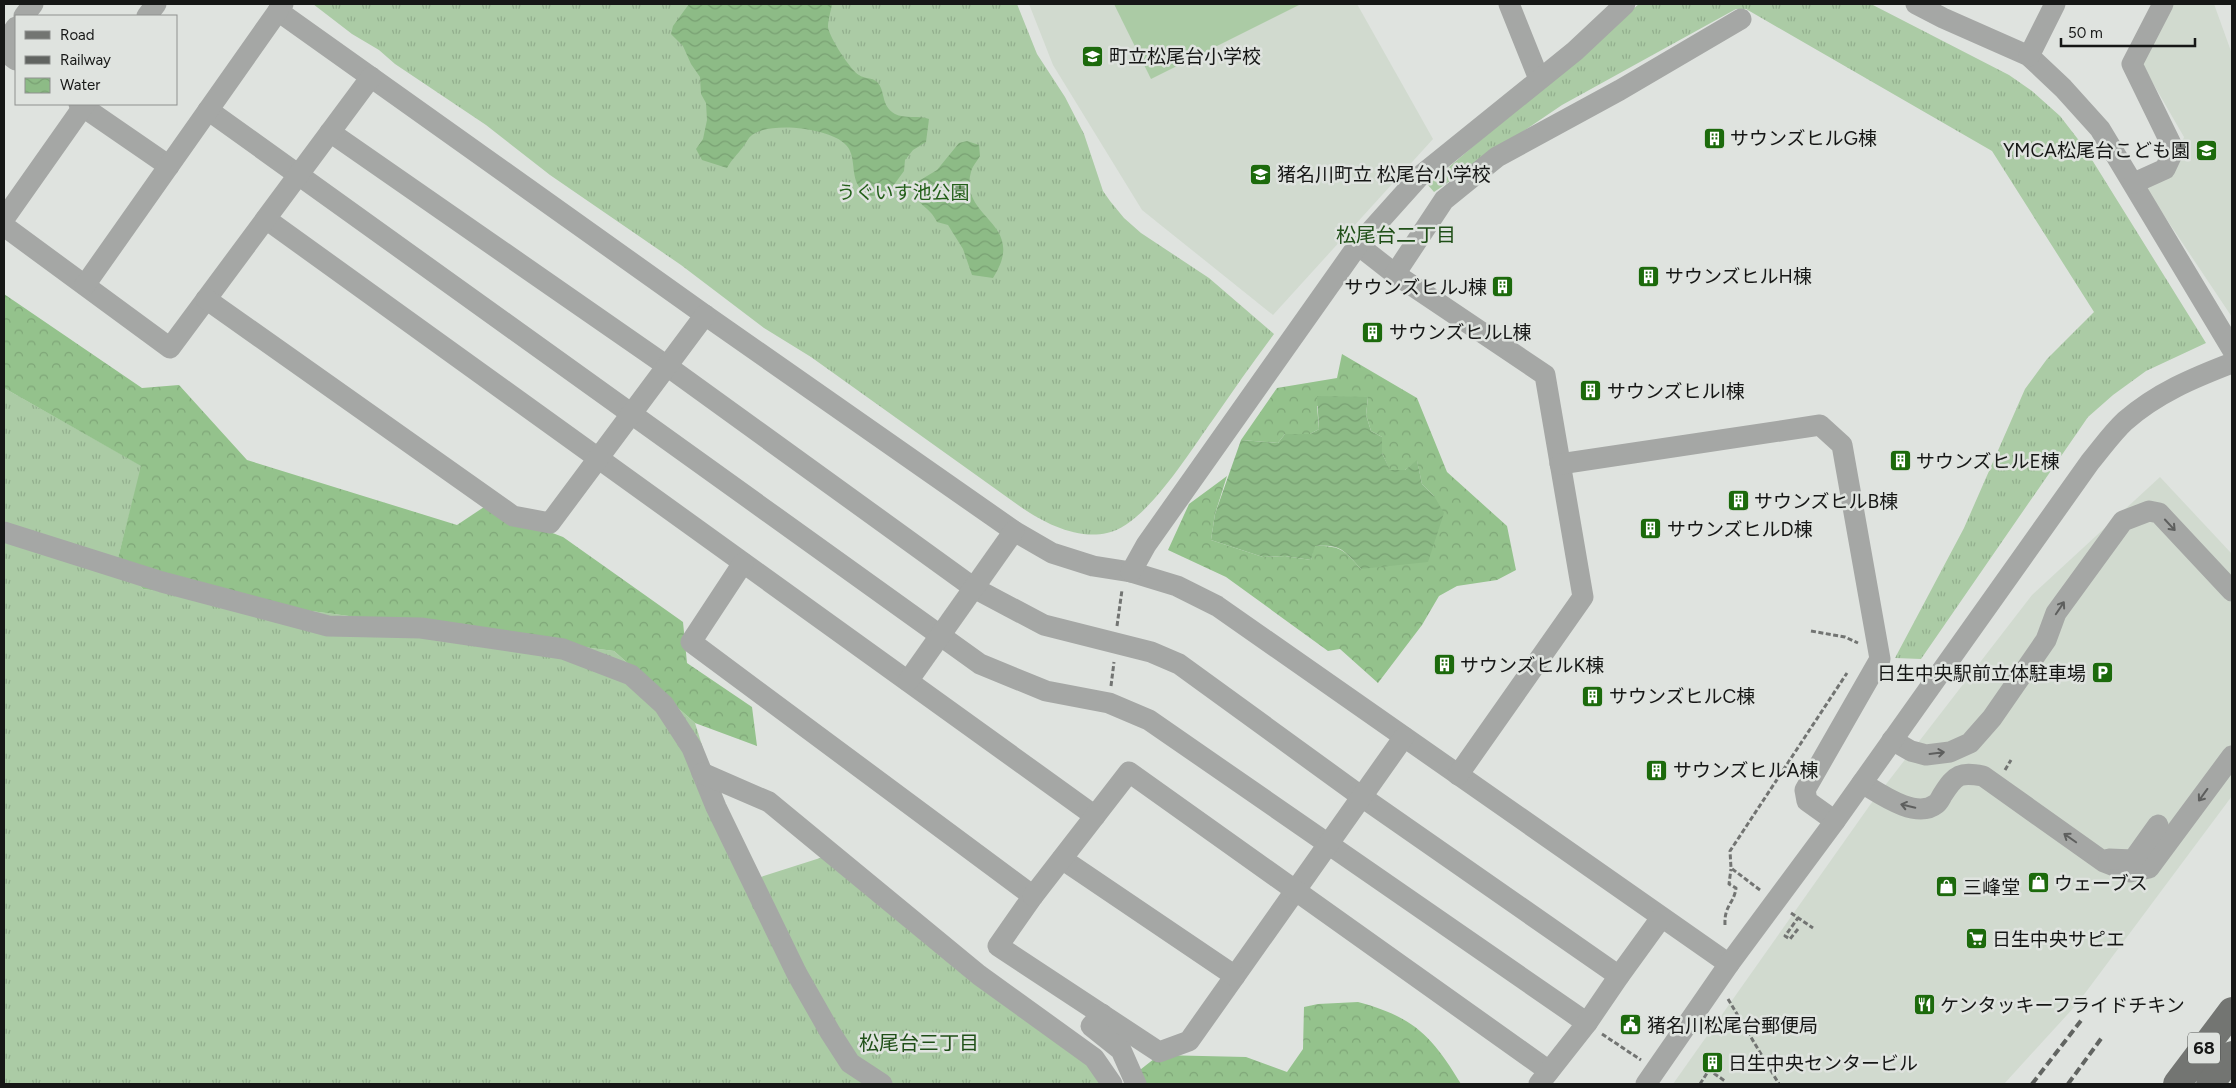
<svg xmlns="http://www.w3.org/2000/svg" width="2236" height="1088" viewBox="0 0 2236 1088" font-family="Figtree,'Noto Sans JP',sans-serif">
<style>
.built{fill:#d1dacf}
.grass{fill:url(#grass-tufts)}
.forest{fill:url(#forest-crowns)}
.pitch{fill:#abcba5}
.water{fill:url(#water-waves)}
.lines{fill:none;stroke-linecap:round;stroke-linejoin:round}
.path{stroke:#727472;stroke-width:3;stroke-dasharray:5 2.5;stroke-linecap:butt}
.minor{stroke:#a5a7a5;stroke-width:21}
.major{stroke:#737572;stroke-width:28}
.rail{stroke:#616461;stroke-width:4;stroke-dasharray:8 4;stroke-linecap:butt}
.oneway{stroke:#5e5f5e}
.labels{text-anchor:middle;stroke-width:5;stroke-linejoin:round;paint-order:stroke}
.shield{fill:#dfe3df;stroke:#525452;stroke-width:1}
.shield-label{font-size:18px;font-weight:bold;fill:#161716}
.poi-label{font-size:19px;fill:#161716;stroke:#dfe3df;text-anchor:start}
.park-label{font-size:19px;fill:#235f19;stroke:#dfe3df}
.neighbourhood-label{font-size:20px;fill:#1f4f17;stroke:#dfe3df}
</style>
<defs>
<pattern id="grass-tufts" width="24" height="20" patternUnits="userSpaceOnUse" patternTransform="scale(1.25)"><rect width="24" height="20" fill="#abcba5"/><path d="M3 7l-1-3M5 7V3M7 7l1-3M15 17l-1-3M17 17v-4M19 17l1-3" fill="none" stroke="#92ae8d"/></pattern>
<pattern id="forest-crowns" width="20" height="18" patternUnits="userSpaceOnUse" patternTransform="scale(1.25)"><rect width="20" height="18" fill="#94c28c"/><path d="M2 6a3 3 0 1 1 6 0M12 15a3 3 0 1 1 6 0" fill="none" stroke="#7fa678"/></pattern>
<pattern id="water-waves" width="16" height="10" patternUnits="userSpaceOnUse" patternTransform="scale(1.25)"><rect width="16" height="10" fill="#8dbb86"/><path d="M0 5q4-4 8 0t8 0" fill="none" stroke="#79a073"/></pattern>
</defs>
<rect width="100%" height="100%" fill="#dfe3df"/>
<g class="built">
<path d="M1029 4H1357L1433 139 1273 315 1142 210 1053 65Z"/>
<path d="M2169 4H2214L2232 54V317L2147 190 2150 179 2175 162 2184 137 2139 59Z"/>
<path d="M2160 477 2232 554V796L2077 1004 2004 1084H1673L1870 805 2032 595Z"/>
</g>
<g class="grass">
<path d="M313 4H1017L1037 54 1065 97 1084 134 1103 191 1110 201 1124 218 1141 233 1209 278 1274 334C1253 362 1232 392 1212 421 1190 451 1145 526 1107 533 1076 540 1042 522 1018 505L811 357 764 328 681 265 550 175 486 125 395 64 379 50 352 34Z"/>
<path d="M1639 4H1871L2009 75 2032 91 2060 116 2084 147 2206 343 2146 371 2113 395 2088 417 1921 659 1895 658 1964 528 2025 389 2047 359 2094 312 1992 151 1746 9H1736L1562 105 1434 192 1428 185Z"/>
<path d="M4 388 142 466 118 558 143 589 614 651 695 723 745 882 842 851 1120 1084H4Z"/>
</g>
<g class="forest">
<path d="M4 294 142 388 179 385 247 460 457 525 484 507 563 537 683 622 687 663 752 707 757 746 695 723 614 651 143 589 118 558 141 466 4 388Z"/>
<path d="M1342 354 1417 398 1447 472 1507 526 1516 570 1497 580 1457 586 1439 596 1422 625 1378 683 1340 649 1328 651 1226 577 1168 550 1189 504 1227 476 1215 514 1211 540 1263 557 1285 556 1311 560 1314 546C1341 545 1344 550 1361 569L1434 496 1422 484 1417 461 1405 470 1390 471 1382 453V437L1371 431 1366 415 1368 397 1317 406 1319 429 1310 434H1285L1278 443 1241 440 1277 388 1337 378Z"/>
<path d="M1358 1002C1414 1017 1432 1036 1461 1084H1122L1159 1055 1246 1057 1287 1072 1303 1049 1304 1007 1318 1004Z"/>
</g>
<path class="pitch" d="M1114 4H1301L1151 79Z"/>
<g class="water">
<path d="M689 4H832C831 11 828 19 828 27 829 37 851 71 859 75 864 79 872 77 877 82 886 91 880 105 895 114 904 119 919 115 929 119L926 142 913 150 905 160 904 171 893 186 881 195 868 196C865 193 860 189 858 185 851 173 856 155 846 145 831 128 770 121 752 135 748 138 746 143 743 147 737 155 732 159 727 168L702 160 696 149 703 139 707 120 706 103 701 94 700 77 691 64 683 46 671 34 673 26Z"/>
<path d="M967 141 979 145 980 156C977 161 972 167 971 172 958 219 1029 222 993 278L972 275 963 249 948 225 937 222C930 206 914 205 912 185L937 170 959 143Z"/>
<path d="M1317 396 1368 397 1366 415 1371 431 1382 437V453L1390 470H1405L1417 460 1422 484 1434 496 1444 513 1428 562 1361 569C1344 550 1341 544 1315 546L1311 560 1285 556 1263 557 1211 540 1215 514 1241 440 1278 443 1285 434H1310L1319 429Z"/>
</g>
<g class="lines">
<g class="path">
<path d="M1117 626 1122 590"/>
<path d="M1811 631 1845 637 1858 643"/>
<path d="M1111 686 1114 662"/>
<path d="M2005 770 2011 760"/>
<path d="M1760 890 1731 868 1730 851 1847 673"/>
<path d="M1791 913 1813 928"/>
<path d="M1725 925C1724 905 1734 904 1736 888L1729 884 1731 869"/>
<path d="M1798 929 1790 939 1785 936 1798 918"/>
<path d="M1728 999 1779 1084"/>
<path d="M1602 1034 1641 1060"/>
<path d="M1700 1084 1709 1070 1725 1081"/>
</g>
<g class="minor">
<path d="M283 4 278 11 705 315 1014 531 1052 553 1093 566 1131 572 1177 586 1217 606 1729 964"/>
<path d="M1509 4 1539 79"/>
<path d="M1916 4 1943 18 2029 56 2063 88 2100 129 2232 349"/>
<path d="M24 16 33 4"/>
<path d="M147 16 156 4"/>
<path d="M4 45 16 27"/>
<path d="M4 51 16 60"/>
<path d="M2029 56 2055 4"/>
<path d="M79 104 169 166"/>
<path d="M208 110 980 664 1046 691 1109 703 1149 720 1587 1023"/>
<path d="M330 132 667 366 974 588 1044 625 1151 652 1179 664 1362 797 1619 976"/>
<path d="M2134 183 2165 169 2174 150 2132 64 2163 4"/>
<path d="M4 219 85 104"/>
<path d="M266 219 1095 816"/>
<path d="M4 226 170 348 371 77"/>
<path d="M1358 245 1395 274 1545 375 1583 597 1458 775"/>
<path d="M1395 274 1444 200 1497 157 1620 90 1741 19"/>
<path d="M85 285 278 11"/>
<path d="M206 299 513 516 550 523 705 315"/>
<path d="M1560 464 1820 425 1842 445 1880 659 1805 790 1807 801 1835 821"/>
<path d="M4 532 162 582 328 626 421 628 563 649 631 675 664 705 692 748 716 807 797 974 830 1032 850 1063 882 1084"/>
<path d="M743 563 691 642 1033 896 998 946 1159 1052 1189 1041 1404 737"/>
<path d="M1131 572 1146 545 1358 245 1419 177 1575 51 1625 4"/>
<path d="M908 681 1014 531"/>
<path d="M1892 740 1911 751 1926 755 1950 752 1970 743 1992 718 2046 640 2056 613 2123 521 2149 511 2159 513 2232 591"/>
<path d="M702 773 769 802 979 975 1094 1058 1112 1084"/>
<path d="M1862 783C1879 793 1916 820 1936 804 1939 802 1941 797 1943 794 1956 774 1960 772 1983 776L2104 862 2130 872 2149 868 2232 756"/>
<path d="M1062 859 1235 976"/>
<path d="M2109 859 2133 860 2158 825"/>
<path d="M1033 896 1129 772 1549 1071"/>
<path d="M1102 1014 1091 1026 1121 1050 1136 1084"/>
<path d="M1539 1084 1587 1023 1619 976 1661 918"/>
<path d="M1646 1084 1729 964 1835 821 2090 462C2101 449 2112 433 2125 421 2157 393 2193 378 2232 363"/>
</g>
<g class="major">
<path d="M2177 1084 2232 1011"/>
<path d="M2210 1084 2232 1055"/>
</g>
<g class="rail">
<path d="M2032 1084 2083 1018"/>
<path d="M2068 1084 2103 1036"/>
</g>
</g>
<defs><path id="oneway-shaft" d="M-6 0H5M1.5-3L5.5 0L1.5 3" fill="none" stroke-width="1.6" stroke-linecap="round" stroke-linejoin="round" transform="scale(1.25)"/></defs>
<g class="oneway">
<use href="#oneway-shaft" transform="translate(2170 525) rotate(47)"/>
<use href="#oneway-shaft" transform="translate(2060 608) rotate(-56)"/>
<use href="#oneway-shaft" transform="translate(1937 753) rotate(-7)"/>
<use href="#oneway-shaft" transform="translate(2203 795) rotate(126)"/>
<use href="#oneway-shaft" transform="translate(1908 806) rotate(-167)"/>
<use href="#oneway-shaft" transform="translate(2070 838) rotate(-145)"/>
</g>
<defs>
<symbol id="school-square" viewBox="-11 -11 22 22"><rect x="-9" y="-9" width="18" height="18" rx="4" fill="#1c6a0c" stroke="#dfe3df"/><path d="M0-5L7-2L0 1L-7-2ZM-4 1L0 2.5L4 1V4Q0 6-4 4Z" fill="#fff"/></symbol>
<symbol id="building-square" viewBox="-11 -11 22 22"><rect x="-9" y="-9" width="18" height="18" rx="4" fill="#1c6a0c" stroke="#dfe3df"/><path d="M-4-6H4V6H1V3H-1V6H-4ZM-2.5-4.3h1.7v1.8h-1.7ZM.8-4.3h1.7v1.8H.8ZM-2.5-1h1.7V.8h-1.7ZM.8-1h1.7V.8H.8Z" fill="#fff"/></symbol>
<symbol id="parking-square" viewBox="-11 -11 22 22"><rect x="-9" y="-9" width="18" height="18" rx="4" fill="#1c6a0c" stroke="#dfe3df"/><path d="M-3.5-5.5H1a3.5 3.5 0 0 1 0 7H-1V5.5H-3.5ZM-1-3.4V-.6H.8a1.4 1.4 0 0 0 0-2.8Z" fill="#fff"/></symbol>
<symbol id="shop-square" viewBox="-11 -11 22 22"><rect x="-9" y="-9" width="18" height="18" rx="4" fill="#1c6a0c" stroke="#dfe3df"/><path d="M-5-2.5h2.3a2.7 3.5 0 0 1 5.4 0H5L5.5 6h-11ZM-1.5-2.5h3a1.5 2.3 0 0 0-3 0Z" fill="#fff"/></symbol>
<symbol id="supermarket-square" viewBox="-11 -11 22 22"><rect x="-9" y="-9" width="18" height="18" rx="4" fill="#1c6a0c" stroke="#dfe3df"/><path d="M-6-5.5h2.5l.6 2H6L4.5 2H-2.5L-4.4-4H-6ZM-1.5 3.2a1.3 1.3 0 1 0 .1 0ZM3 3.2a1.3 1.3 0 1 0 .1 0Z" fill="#fff"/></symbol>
<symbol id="restaurant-square" viewBox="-11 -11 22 22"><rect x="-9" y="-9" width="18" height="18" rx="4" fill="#1c6a0c" stroke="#dfe3df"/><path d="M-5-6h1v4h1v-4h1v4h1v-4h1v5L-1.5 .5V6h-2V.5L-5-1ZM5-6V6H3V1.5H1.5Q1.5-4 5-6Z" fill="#fff"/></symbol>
<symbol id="civic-square" viewBox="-11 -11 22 22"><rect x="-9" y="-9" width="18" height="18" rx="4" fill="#1c6a0c" stroke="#dfe3df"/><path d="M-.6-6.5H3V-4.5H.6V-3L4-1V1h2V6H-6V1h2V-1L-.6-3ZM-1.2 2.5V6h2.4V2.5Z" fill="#fff"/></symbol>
</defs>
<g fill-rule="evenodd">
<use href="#school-square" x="1080" y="44" width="25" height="25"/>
<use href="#building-square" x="1702" y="126" width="25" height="25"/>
<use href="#school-square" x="2194" y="138" width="25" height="25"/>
<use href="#school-square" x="1248" y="162" width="25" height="25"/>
<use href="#building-square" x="1636" y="264" width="25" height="25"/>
<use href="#building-square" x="1490" y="274" width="25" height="25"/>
<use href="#building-square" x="1360" y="320" width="25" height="25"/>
<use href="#building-square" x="1578" y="378" width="25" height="25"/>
<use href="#building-square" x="1888" y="448" width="25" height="25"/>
<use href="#building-square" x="1726" y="488" width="25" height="25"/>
<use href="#building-square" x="1638" y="516" width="25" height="25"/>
<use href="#building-square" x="1432" y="652" width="25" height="25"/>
<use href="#parking-square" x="2090" y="660" width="25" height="25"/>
<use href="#building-square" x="1580" y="684" width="25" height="25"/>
<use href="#building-square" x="1644" y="758" width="25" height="25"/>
<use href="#shop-square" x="2026" y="870" width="25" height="25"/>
<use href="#shop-square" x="1934" y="874" width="25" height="25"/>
<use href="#supermarket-square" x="1964" y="926" width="25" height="25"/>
<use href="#restaurant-square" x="1912" y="992" width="25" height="25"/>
<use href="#civic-square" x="1618" y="1012" width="25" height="25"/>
<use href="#building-square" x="1700" y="1050" width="25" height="25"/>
</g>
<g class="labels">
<rect class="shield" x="2188" y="1032.5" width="32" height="31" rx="4"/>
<g class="shield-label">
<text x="2204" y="1054">68</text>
</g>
<g class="poi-label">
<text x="1109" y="63">町立松尾台小学校</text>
<text x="1730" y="145">サウンズヒルG棟</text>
<text x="2190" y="157" text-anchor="end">YMCA松尾台こども園</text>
<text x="1277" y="181">猪名川町立 松尾台小学校</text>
<text x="1665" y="283">サウンズヒルH棟</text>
<text x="1487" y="294" text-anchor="end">サウンズヒルJ棟</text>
<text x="1389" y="339">サウンズヒルL棟</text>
<text x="1607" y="398">サウンズヒルI棟</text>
<text x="1916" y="468">サウンズヒルE棟</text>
<text x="1754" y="508">サウンズヒルB棟</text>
<text x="1667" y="536">サウンズヒルD棟</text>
<text x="1460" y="672">サウンズヒルK棟</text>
<text x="2086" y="680" text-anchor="end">日生中央駅前立体駐車場</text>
<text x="1609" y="703">サウンズヒルC棟</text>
<text x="1673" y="777">サウンズヒルA棟</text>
<text x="2054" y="890">ウェーブス</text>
<text x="1963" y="894">三峰堂</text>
<text x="1992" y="946">日生中央サピエ</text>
<text x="1940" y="1012">ケンタッキーフライドチキン</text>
<text x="1647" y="1032">猪名川松尾台郵便局</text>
<text x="1728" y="1070">日生中央センタービル</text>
</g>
<g class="park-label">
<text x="903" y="199">うぐいす池公園</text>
</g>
<g class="neighbourhood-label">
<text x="1396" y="242">松尾台二丁目</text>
<text x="919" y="1050">松尾台三丁目</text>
</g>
</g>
<rect width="2236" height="1088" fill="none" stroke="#161716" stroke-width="10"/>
<rect x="15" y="15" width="162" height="90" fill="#dfe3df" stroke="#8f918f"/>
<rect x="25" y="31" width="25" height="8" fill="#737572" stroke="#8f918f"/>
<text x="60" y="40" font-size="15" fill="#161716">Road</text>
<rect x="25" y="56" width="25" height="8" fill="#616461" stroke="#8f918f"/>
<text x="60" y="65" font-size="15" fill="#161716">Railway</text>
<rect x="25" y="78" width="25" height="15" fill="url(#water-waves)" stroke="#8f918f"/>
<text x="60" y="90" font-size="15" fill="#161716">Water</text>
<path d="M2061 38v8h134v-8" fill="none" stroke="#161716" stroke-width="2.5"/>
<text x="2068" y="38" font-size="15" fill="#161716" stroke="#dfe3df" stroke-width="4" paint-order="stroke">50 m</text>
</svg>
